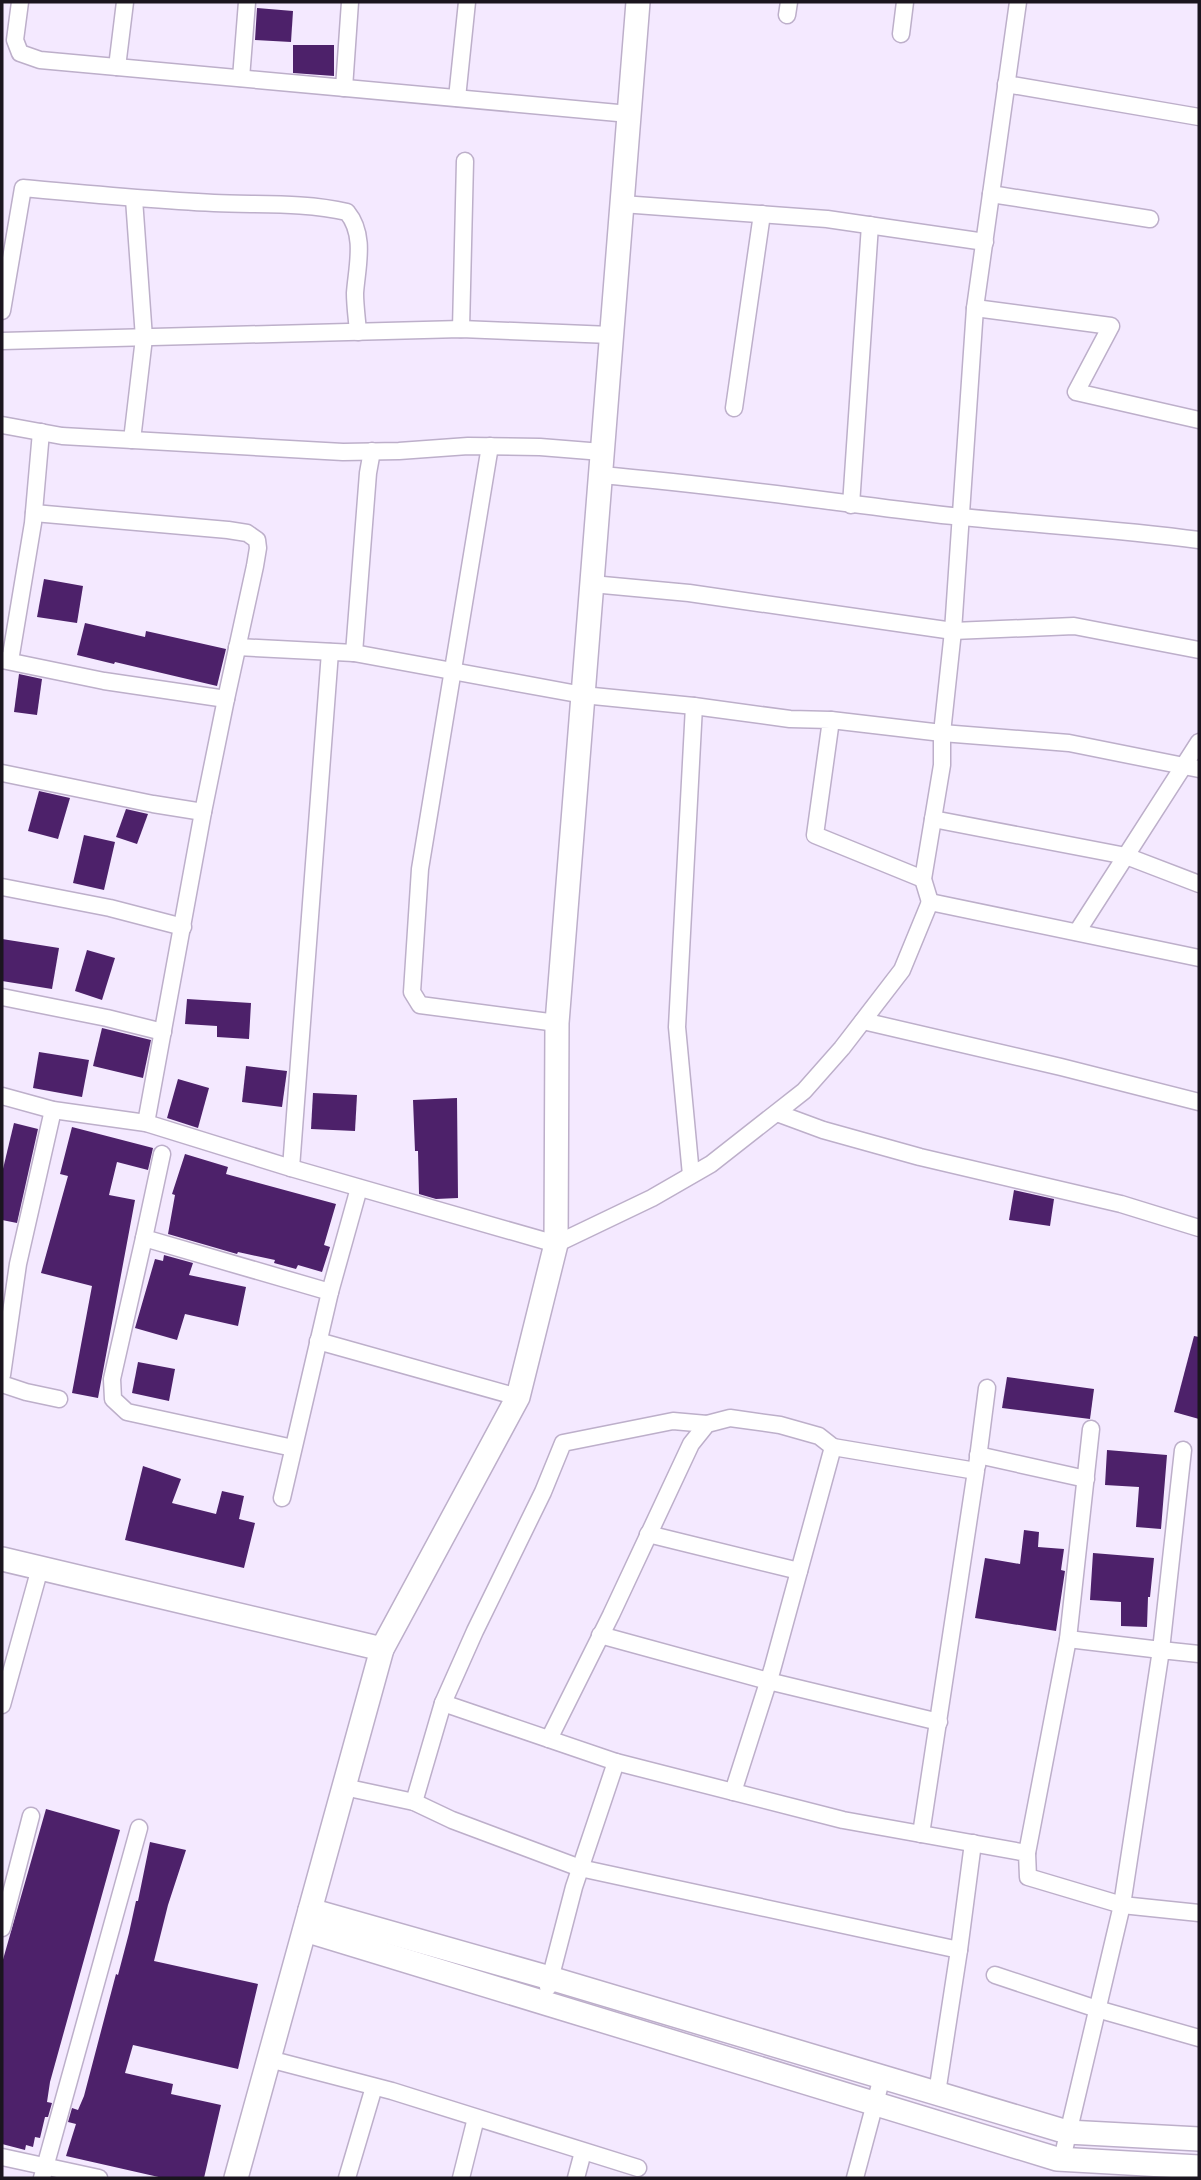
<svg xmlns="http://www.w3.org/2000/svg" width="1201" height="2180" viewBox="0 0 1201 2180" font-family="'Public Sans',sans-serif">
<style>
.building{fill:#4d216a}
.lines{fill:none;stroke-linecap:round;stroke-linejoin:round}
.street-casing{stroke:#bdafca;stroke-width:19}
.secondary-casing{stroke:#bdafca;stroke-width:26}
.street{stroke:#fff;stroke-width:16}
.secondary{stroke:#fff;stroke-width:23}
</style>
<rect width="100%" height="100%" fill="#f4e9ff"/>
<g class="building">
<path d="M257 8 293 11 291 42 255 40Z"/>
<path d="M293 45H334V76L293 73Z"/>
<path d="M44 579 83 586 77 623 37 617Z"/>
<path d="M85 623 145 637 146 631 226 649 217 686 115 662 114 664 77 655Z"/>
<path d="M19 674 42 679 37 715 14 712Z"/>
<path d="M39 791 70 798 58 839 28 831Z"/>
<path d="M126 809 148 814 137 844 116 837Z"/>
<path d="M84 835 115 842 104 890 73 883Z"/>
<path d="M2 939 59 948 52 989 2 981Z"/>
<path d="M87 950 115 958 102 1000 75 991Z"/>
<path d="M187 999 251 1003 249 1039 217 1037V1026L185 1024Z"/>
<path d="M102 1028 151 1040 143 1078 93 1066Z"/>
<path d="M39 1052 89 1060 82 1097 33 1088Z"/>
<path d="M246 1066 287 1071 282 1107 242 1102Z"/>
<path d="M178 1079 209 1088 198 1128 167 1118Z"/>
<path d="M313 1093 357 1095 355 1131 311 1129Z"/>
<path d="M457 1098 458 1198 436 1199 419 1194 418 1151H415L413 1100Z"/>
<path d="M14 1123 38 1129 17 1223 2 1220V1173Z"/>
<path d="M72 1127 153 1148 148 1170 117 1162 109 1195 135 1200 98 1398 72 1393 92 1286 41 1273 68 1176 60 1174Z"/>
<path d="M185 1154 228 1167 226 1174 336 1204 324 1245 330 1247 322 1272 298 1265 296 1269 274 1263 275 1260 238 1252 237 1254 168 1234 175 1195 172 1194Z"/>
<path d="M1014 1190 1054 1199 1050 1226 1009 1220Z"/>
<path d="M164 1255 193 1263 189 1275 246 1287 238 1326 185 1314 177 1340 135 1328 155 1259 163 1261Z"/>
<path d="M1194 1336 1199 1337V1419L1174 1412Z"/>
<path d="M138 1362 175 1369 169 1401 132 1393Z"/>
<path d="M1007 1377 1094 1389 1090 1419 1002 1408Z"/>
<path d="M1107 1450 1167 1455 1161 1529 1136 1527 1139 1487 1105 1485Z"/>
<path d="M143 1466 181 1479 172 1503 216 1514 222 1491 244 1496 239 1519 255 1523 244 1568 125 1540Z"/>
<path d="M1024 1530 1039 1532 1038 1547 1064 1549 1061 1570 1065 1571 1056 1631 975 1618 985 1558 1020 1564Z"/>
<path d="M1093 1553 1154 1558 1150 1597H1148L1147 1627 1121 1626V1602L1090 1600Z"/>
<path d="M46 1809 120 1830 50 2082 47 2102 52 2103 48 2117H45L40 2138 35 2137 33 2147 26 2145 25 2150 2 2144V1963Z"/>
<path d="M150 1842 186 1850 168 1905 154 1961 258 1984 238 2069 133 2045 125 2073 173 2084 171 2094 221 2105 204 2178H163L66 2156 76 2124 68 2122 72 2108 78 2110 84 2096 116 1974 118 1975 129 1933 136 1901H138Z"/>
</g>
<g class="lines">
<defs>
<g id="street">
<path d="M20 2 15 40 20 53 40 60 629 114"/>
<path d="M787 15 789 2"/>
<path d="M901 34 905 2"/>
<path d="M117 67 125 2"/>
<path d="M241 78 247 2"/>
<path d="M1006 84 1199 117"/>
<path d="M344 88 350 2"/>
<path d="M457 98 467 2"/>
<path d="M991 194 1150 219"/>
<path d="M622 204 827 219 985 242"/>
<path d="M975 308 1111 326 1076 392 1199 420"/>
<path d="M2 311 23 188C87 194 150 200 214 203 258 205 305 202 347 212 366 235 357 266 355 293 355 306 357 319 358 332"/>
<path d="M461 329 465 161"/>
<path d="M2 341 461 329 611 335"/>
<path d="M734 408 762 214"/>
<path d="M2 425 62 436 343 452 399 451 468 446 540 447 602 452"/>
<path d="M132 440 144 338 134 199"/>
<path d="M490 446 420 869 412 992 420 1005 557 1023"/>
<path d="M600 475C712 484 823 501 934 514 1022 524 1111 528 1199 540"/>
<path d="M851 505 870 225"/>
<path d="M592 584 689 593 953 631 1074 626 1199 650"/>
<path d="M237 647 354 653 583 695 694 706 790 719 831 720 815 835 923 879"/>
<path d="M354 653 368 473 372 451"/>
<path d="M2 660 104 681 226 699 255 566 258 548 257 540 247 533 228 530 34 513"/>
<path d="M10 661 33 523 41 432"/>
<path d="M831 720 942 733 1069 743 1199 769"/>
<path d="M2 773 153 804 203 812"/>
<path d="M933 819 1126 856 1199 884"/>
<path d="M2 887 110 908 183 927"/>
<path d="M930 902 923 879 942 765V733L953 631 975 308 1018 2"/>
<path d="M1077 932 1199 742"/>
<path d="M2 997 107 1018 163 1032"/>
<path d="M863 1021 1061 1067 1199 1102"/>
<path d="M2 1096 53 1110 146 1123 291 1168 556 1244 652 1198 711 1164 804 1091 842 1048 902 970 930 902 1199 958"/>
<path d="M777 1113 823 1130 920 1157 1121 1204 1199 1228"/>
<path d="M146 1123 203 812 226 699"/>
<path d="M162 1154 144 1238 330 1292 282 1498"/>
<path d="M291 1168 330 652"/>
<path d="M691 1175 677 1027 694 706"/>
<path d="M144 1238 112 1379 113 1399 127 1412 293 1448"/>
<path d="M330 1292 359 1188"/>
<path d="M318 1341 518 1397"/>
<path d="M2 1375 18 1264 53 1110"/>
<path d="M2 1384 26 1392 59 1399"/>
<path d="M833 1447 976 1471 921 1834"/>
<path d="M978 1455 1086 1479"/>
<path d="M977 1466 987 1388"/>
<path d="M648 1534 799 1571"/>
<path d="M600 1635 768 1681 939 1722"/>
<path d="M1068 1639 1161 1650 1183 1450"/>
<path d="M443 1703 616 1762 574 1887 548 1987"/>
<path d="M2 1705 40 1568"/>
<path d="M549 1739 611 1615 691 1444 707 1424 730 1418 780 1425 819 1436 833 1447 772 1670 733 1792"/>
<path d="M616 1762 843 1820 1027 1853 1028 1877 1122 1905 1199 1913"/>
<path d="M344 1787 414 1802 452 1820 580 1868 959 1950 973 1843"/>
<path d="M414 1802 443 1703 475 1631 543 1492 563 1443 673 1421 707 1424"/>
<path d="M1027 1853 1068 1639 1091 1429"/>
<path d="M2 1928 31 1816"/>
<path d="M995 1975 1097 2009 1199 2038"/>
<path d="M269 2059 392 2091 638 2168"/>
<path d="M937 2093 959 1950"/>
<path d="M2 2157 99 2178"/>
<path d="M1062 2159 1122 1905 1161 1650 1199 1654"/>
<path d="M42 2178 139 1828"/>
<path d="M347 2178 374 2087"/>
<path d="M461 2178 476 2118"/>
<path d="M576 2178 583 2152"/>
<path d="M855 2178 882 2077"/>
</g>
<g id="secondary">
<path d="M2 1559 382 1649"/>
<path d="M310 1910 550 1978 1067 2132 1199 2139"/>
<path d="M305 1930 1057 2159 1199 2167"/>
<path d="M236 2178 382 1649 518 1397 556 1244 557 1023 638 2"/>
</g>
</defs>
<use href="#street" class="street-casing"/>
<use href="#secondary" class="secondary-casing"/>
<use href="#street" class="street"/>
<use href="#secondary" class="secondary"/>
</g>
<rect width="1201" height="2180" fill="none" stroke="#1b151f" stroke-width="7"/>
</svg>
